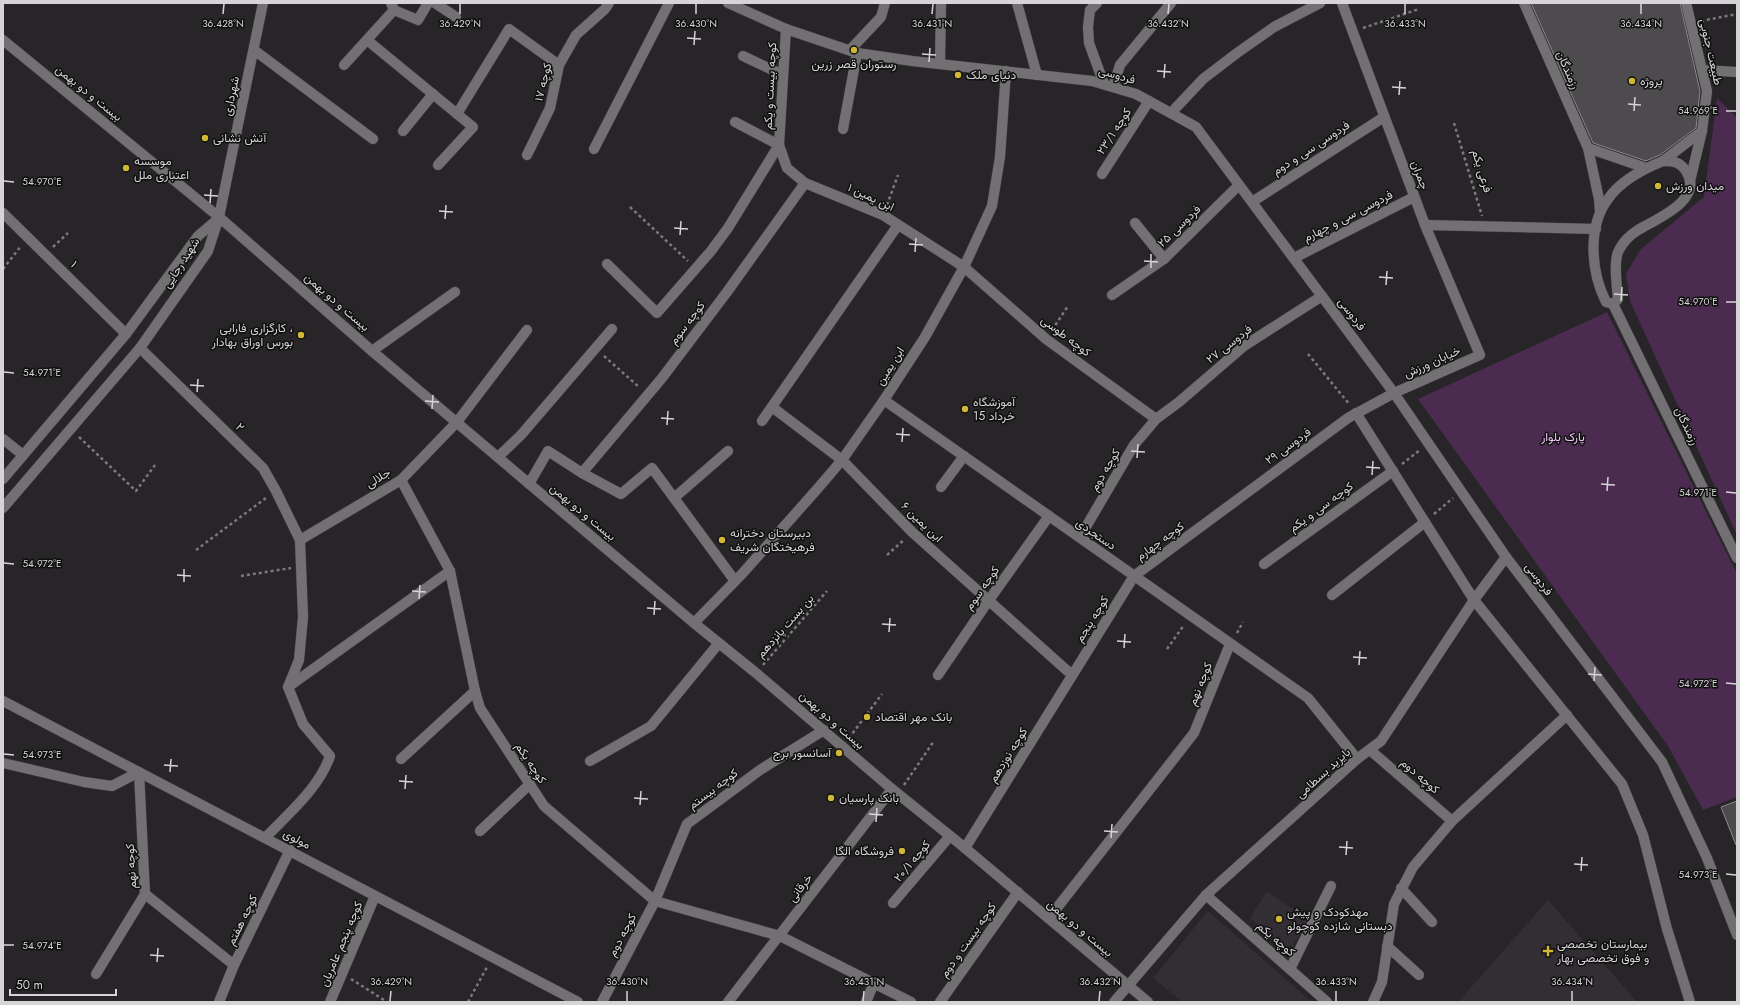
<svg xmlns="http://www.w3.org/2000/svg" width="1740" height="1005" viewBox="0 0 1740 1005" font-family="Jost,Vazirmatn,sans-serif">
<style>
.built{fill:#332d34}
.green{fill:#4b2c50}
.building{fill:#4d4b4d;stroke:#8c8a8d}
.lines{fill:none;stroke-linecap:round;stroke-linejoin:round}
.street-casing{stroke:#434143;stroke-width:11}
.secondary-casing{stroke:#434143;stroke-width:11}
.path{stroke:#7c7a7c;stroke-width:2.5;stroke-dasharray:3 3;stroke-linecap:butt}
.street{stroke:#727072;stroke-width:10}
.secondary{stroke:#727072;stroke-width:10}
.ticks{fill:none;stroke:#d6d4d6;stroke-width:1.5}
.poi-dot{fill:#d1b736;stroke:#0f0f0f;stroke-width:1.5}
.labels{text-anchor:middle;stroke-width:3;stroke-linejoin:round;paint-order:stroke}
.street-label{font-size:12px;fill:#d6d4d6;stroke:#0f0f0f}
.poi-label{font-size:12px;fill:#d6d4d6;stroke:#0f0f0f;text-anchor:start}
.park-label{font-size:12px;fill:#f1c7f7;stroke:#0f0f0f}
.ticks-label{font-size:10px;text-anchor:middle;fill:#d6d4d6;stroke:#0f0f0f;stroke-width:3;stroke-linejoin:round;paint-order:stroke}
</style>
<rect width="100%" height="100%" fill="#272527"/>
<g class="built">
<path d="M1267 891 1308 920 1293 946 1285 947 1250 918Z"/>
<path d="M1548 900 1637 1002H1458Z"/>
<path d="M1208 911 1312 1002H1183L1153 978Z"/>
</g>
<g class="green">
<path d="M1717 98 1737 118V535L1630 301 1626 274 1640 250 1704 197Z"/>
<path d="M1607 312 1737 574V797L1703 810 1668 746 1418 399Z"/>
</g>
<g class="building">
<path d="M1531 3H1680L1700 91 1696 128 1660 155 1646 161 1593 143Z"/>
<path d="M1737 801V845H1736L1721 807Z"/>
</g>
<g class="lines">
<defs>
<g id="street">
<path d="M391 3 394 10 418 20 428 3"/>
<path d="M435 3 456 17"/>
<path d="M1017 3 1037 75"/>
<path d="M1097 3 1090 10 1088 27 1089 43 1104 84"/>
<path d="M1686 3 1707 91 1702 131 1690 181"/>
<path d="M786 29 779 145 787 168 805 183 883 215 964 267 1046 339 1156 419"/>
<path d="M367 40 473 127 438 165"/>
<path d="M254 50 373 139"/>
<path d="M850 50 881 17 885 3"/>
<path d="M743 56 783 75"/>
<path d="M940 63 941 3"/>
<path d="M344 65 394 10"/>
<path d="M1702 70 1737 72"/>
<path d="M1113 87 1120 65 1171 3"/>
<path d="M1171 113 1203 79 1237 53 1274 27 1320 3"/>
<path d="M457 114 509 29 559 65"/>
<path d="M735 122 779 145"/>
<path d="M843 129 857 53"/>
<path d="M403 131 433 94"/>
<path d="M594 149 669 3"/>
<path d="M527 155 550 108 559 65 576 35 605 9 609 3"/>
<path d="M1663 161 1702 131"/>
<path d="M1102 174 1149 101"/>
<path d="M1252 202 1384 117"/>
<path d="M3 213 126 334"/>
<path d="M1135 223 1164 259"/>
<path d="M1294 258 1414 197"/>
<path d="M607 264 657 313 711 251 728 228 779 145"/>
<path d="M1112 295 1164 259 1239 185"/>
<path d="M140 348 263 468 276 491 300 540 303 617 299 660 288 687 303 724 330 756C319 788 289 813 266 837"/>
<path d="M372 351 455 292"/>
<path d="M884 400 1308 698 1357 759"/>
<path d="M772 407 842 460 912 532 1072 675"/>
<path d="M1356 413 1474 600 1622 784 1643 835 1667 929 1690 1002"/>
<path d="M762 421 898 225"/>
<path d="M3 439 23 455"/>
<path d="M498 457 521 435 612 329"/>
<path d="M582 473 662 378 727 292 805 183"/>
<path d="M401 480 450 571 475 691 480 708 544 806 655 901 780 936 911 1002"/>
<path d="M529 484 548 451 582 473 621 494 652 468 735 581"/>
<path d="M941 487 964 456"/>
<path d="M674 498 728 451"/>
<path d="M1080 537 1134 445 1156 419 1179 402 1244 346 1322 296"/>
<path d="M300 540 401 480 457 422 527 330"/>
<path d="M1264 564 1393 471"/>
<path d="M1332 595 1425 522"/>
<path d="M694 623 742 574 819 487 842 460 884 400 925 337 964 267 992 206 1000 157 1006 71"/>
<path d="M938 675 989 600 1049 516"/>
<path d="M288 687 450 571"/>
<path d="M1370 750 1452 821"/>
<path d="M401 759 475 691"/>
<path d="M590 761 651 726 719 643"/>
<path d="M3 763 84 782 112 786 139 772 145 894 234 965"/>
<path d="M480 831 530 784"/>
<path d="M1401 888 1432 922"/>
<path d="M1206 895 1327 1002"/>
<path d="M893 903 950 836"/>
<path d="M1049 918 1194 733 1230 644"/>
<path d="M1387 946 1419 975"/>
<path d="M1290 969 1331 886"/>
<path d="M96 974 145 894"/>
<path d="M219 1002 234 965 290 850"/>
<path d="M330 1002 375 896"/>
<path d="M602 1002 655 901 687 824 760 770 824 730"/>
<path d="M866 1002 874 983"/>
<path d="M940 1002 1018 892"/>
<path d="M1114 1002 1206 895 1357 759 1381 741 1474 600 1506 557"/>
<path d="M1373 1002 1382 982 1394 904 1413 867 1452 821 1567 715"/>
</g>
<g id="secondary">
<path d="M728 3 786 29 857 53 912 61 1092 81 1136 94 1196 127 1394 393 1506 557 1662 762 1707 858 1737 935"/>
<path d="M1524 3 1588 148 1599 199 1600 212"/>
<path d="M3 40 219 217 372 351 694 623 756 673 892 789 965 848 1148 1002"/>
<path d="M1588 148 1646 168"/>
<path d="M1663 161C1674 161 1680 162 1686 171 1705 200 1656 219 1638 230 1630 235 1623 242 1619 250 1613 260 1617 287 1618 299L1613 304 1606 302C1591 272 1587 227 1608 199 1621 180 1643 169 1663 161Z"/>
<path d="M1425 225 1596 229"/>
<path d="M1613 304 1737 558"/>
<path d="M3 479 126 334 198 236 218 219"/>
<path d="M3 508 140 348 208 251 219 217 263 3"/>
<path d="M3 701 578 1002"/>
<path d="M965 848 1134 576 1348 418 1394 393 1480 355 1425 225 1342 3"/>
<path d="M728 1002 892 789"/>
</g>
</defs>
<use href="#street" class="street-casing"/>
<use href="#secondary" class="secondary-casing"/>
<g class="path">
<path d="M1701 21 1737 14"/>
<path d="M1363 28 1419 9"/>
<path d="M1454 123 1482 216"/>
<path d="M887 205 898 175"/>
<path d="M630 207 688 261"/>
<path d="M53 247 68 233"/>
<path d="M3 269 21 246"/>
<path d="M1052 330 1068 306"/>
<path d="M1308 354 1350 405"/>
<path d="M604 356 639 387"/>
<path d="M79 437 136 491 155 465"/>
<path d="M1402 464 1420 450"/>
<path d="M1434 514 1453 498"/>
<path d="M196 550 266 498"/>
<path d="M887 555 905 539"/>
<path d="M241 576 291 568"/>
<path d="M1237 633 1243 622"/>
<path d="M1167 649 1184 625"/>
<path d="M763 665 827 591"/>
<path d="M849 738 882 694"/>
<path d="M904 785 934 741"/>
<path d="M351 979 384 1000"/>
<path d="M468 1002 487 967"/>
</g>
<use href="#street" class="street"/>
<use href="#secondary" class="secondary"/>
</g>
<path class="ticks" d="M223 14 224 4M460 14V4M696 14V4M932 14 933 4M1168 14 1169 4M1405 14V4M1641 14V4M687 38 701 39M694 45 695 31M922 54 936 55M929 62 930 48M1157 71 1171 72M1164 78 1165 64M1392 87 1406 88M1399 95 1400 81M1628 104 1641 105M1634 111 1635 97M1726 111H1736M4 181 14 182M204 195 218 196M210 203 211 189M439 211 453 212M445 219 446 205M674 228 688 229M680 235 681 221M909 244 923 245M915 252 916 238M1144 261 1158 262M1151 268V254M1379 277 1393 278M1386 285 1387 271M1614 294 1628 295M1621 301 1622 287M1726 302H1736M4 372 14 373M190 385 204 386M197 392 198 379M425 401 439 402M432 409 433 395M661 418 674 419M667 425 668 411M896 434 910 435M902 442 903 428M1131 451 1145 452M1137 458 1138 444M1366 467 1380 468M1372 475 1373 461M1601 484 1615 485M1607 491 1608 477M1726 492 1736 493M4 563 14 564M177 575 191 576M184 582V569M412 591 426 592M419 599 420 585M647 608 661 609M654 615 655 601M882 624 896 625M889 632 890 618M1117 641 1131 642M1124 648 1125 634M1353 657 1367 658M1359 665 1360 651M1588 674 1602 675M1594 681 1595 667M1726 683 1736 684M4 754 14 755M164 765 178 766M170 772 171 759M399 781 413 782M405 789 406 775M634 798 648 799M640 805 641 791M869 814 883 815M876 822 877 808M1104 831 1118 832M1111 838 1112 824M1339 847 1353 848M1346 855 1347 841M1574 864 1588 865M1581 871 1582 857M1726 874 1736 875M4 945H14M150 955 164 956M157 962 158 948M390 1001 391 991M627 1001V991M863 1001 864 991M1099 1001 1100 991M1336 1001V991M1572 1001V991"/>
<g class="poi-dot">
<circle cx="854" cy="50" r="4"/>
<circle cx="958" cy="75" r="4"/>
<circle cx="1632" cy="81" r="4"/>
<circle cx="205" cy="138" r="4"/>
<circle cx="126" cy="168" r="4"/>
<circle cx="1658" cy="186" r="4"/>
<circle cx="301" cy="335" r="4"/>
<circle cx="965" cy="409" r="4"/>
<circle cx="722" cy="540" r="4"/>
<circle cx="867" cy="717" r="4"/>
<circle cx="839" cy="753" r="4"/>
<circle cx="831" cy="798" r="4"/>
<circle cx="902" cy="851" r="4"/>
<circle cx="1279" cy="919" r="4"/>
<path d="M1546 945h4v4h4v4h-4v4h-4v-4h-4v-4h4z"/>
</g>
<g class="labels">
<g class="street-label">
<text transform="translate(1711 52) rotate(77)" y="4">طبیعت جنوبی</text>
<text transform="translate(1568 70) rotate(66)" y="4">رزمندگان</text>
<text transform="translate(1117 75) rotate(16)" y="4">فردوسی</text>
<text transform="translate(543 82) rotate(-76)" y="4">۱۷ کوچه</text>
<text transform="translate(770 86) rotate(-87)" y="4">کوچه بیست و یکم</text>
<text transform="translate(89 93) rotate(39)" y="4">بیست و دو بهمن</text>
<text transform="translate(231 96) rotate(-78)" y="4">شهرداری</text>
<text transform="translate(1114 131) rotate(-57)" y="4">کوچه ۲۳/۱</text>
<text transform="translate(1311 148) rotate(-33)" y="4">فردوسی سی و دوم</text>
<text transform="translate(1482 171) rotate(73)" y="4">فرعی یکم</text>
<text transform="translate(1420 175) rotate(69)" y="4">چمران</text>
<text transform="translate(871 197) rotate(25)" y="4">ابن یمین ۱</text>
<text transform="translate(1348 216) rotate(-27)" y="4">فردوسی سی و چهارم</text>
<text transform="translate(1179 226) rotate(-44)" y="4">فردوسی ۲۵</text>
<text transform="translate(181 263) rotate(-57)" y="4">شهید رجایی</text>
<text transform="translate(74 264) rotate(44)" y="4">۱</text>
<text transform="translate(337 302) rotate(41)" y="4">بیست و دو بهمن</text>
<text transform="translate(1352 314) rotate(53)" y="4">فردوسی</text>
<text transform="translate(687 323) rotate(-53)" y="4">کوچه سوم</text>
<text transform="translate(1066 336) rotate(37)" y="4">کوچه طوسی</text>
<text transform="translate(1229 344) rotate(-38)" y="4">فردوسی ۲۷</text>
<text transform="translate(1432 362) rotate(-24)" y="4">خیابان ورزش</text>
<text transform="translate(890 366) rotate(-58)" y="4">ابن یمین</text>
<text transform="translate(1687 426) rotate(64)" y="4">رزمندگان</text>
<text transform="translate(240 427) rotate(44)" y="4">۲</text>
<text transform="translate(1288 446) rotate(-36)" y="4">فردوسی ۲۹</text>
<text transform="translate(1105 470) rotate(-59)" y="4">کوچه دوم</text>
<text transform="translate(378 478) rotate(-31)" y="4">جلالی</text>
<text transform="translate(1321 507) rotate(-36)" y="4">کوچه سی و یکم</text>
<text transform="translate(583 512) rotate(40)" y="4">بیست و دو بهمن</text>
<text transform="translate(922 522) rotate(44)" y="4">ابن یمین ۶</text>
<text transform="translate(1096 534) rotate(35)" y="4">دستجردی</text>
<text transform="translate(1160 541) rotate(-36)" y="4">کوچه چهارم</text>
<text transform="translate(1539 579) rotate(53)" y="4">فردوسی</text>
<text transform="translate(982 588) rotate(-55)" y="4">کوچه سوم</text>
<text transform="translate(1092 619) rotate(-58)" y="4">کوچه پنجم</text>
<text transform="translate(785 626) rotate(-49)" y="4">بن بست پانزدهم</text>
<text transform="translate(1200 684) rotate(-68)" y="4">کوچه نهم</text>
<text transform="translate(832 720) rotate(41)" y="4">بیست و دو بهمن</text>
<text transform="translate(1008 755) rotate(-58)" y="4">کوچه نوزدهم</text>
<text transform="translate(531 763) rotate(57)" y="4">کوچه یکم</text>
<text transform="translate(1323 773) rotate(-42)" y="4">بایزید بسطامی</text>
<text transform="translate(1420 776) rotate(41)" y="4">کوچه دوم</text>
<text transform="translate(713 789) rotate(-37)" y="4">کوچه بیستم</text>
<text transform="translate(297 839) rotate(28)" y="4">مولوی</text>
<text transform="translate(912 861) rotate(-50)" y="4">کوچه ۲۰/۱</text>
<text transform="translate(131 866) rotate(-93)" y="4">کوچه نهم</text>
<text transform="translate(800 888) rotate(-53)" y="4">خرقانی</text>
<text transform="translate(242 920) rotate(-64)" y="4">کوچه هفتم</text>
<text transform="translate(1080 928) rotate(40)" y="4">بیست و دو بهمن</text>
<text transform="translate(622 935) rotate(-62)" y="4">کوچه دوم</text>
<text transform="translate(1276 939) rotate(41)" y="4">کوچه یکم</text>
<text transform="translate(968 940) rotate(-55)" y="4">کوچه بیست و دوم</text>
<text transform="translate(341 944) rotate(-67)" y="4">کوچه پنجم عامریان</text>
</g>
<g class="poi-label">
<text x="854" y="68" text-anchor="middle">رستوران قصر زرین</text>
<text x="966" y="79">دنیای ملک</text>
<text x="1640" y="85">پروژه</text>
<text x="213" y="142">آتش نشانی</text>
<text x="134" y="165">موسسه<tspan x="134" dy="14">اعتباری ملل</tspan></text>
<text x="1666" y="190">میدان ورزش</text>
<text x="293" y="332" text-anchor="end">کارگزاری فارابی ،<tspan x="293" dy="14">بورس اوراق بهادار</tspan></text>
<text x="973" y="406">آموزشگاه<tspan x="973" dy="14">15 خرداد</tspan></text>
<text x="730" y="537">دبیرستان دخترانه<tspan x="730" dy="14">فرهیختگان شریف</tspan></text>
<text x="875" y="721">بانک مهر اقتصاد</text>
<text x="831" y="757" text-anchor="end">آسانسور برج</text>
<text x="839" y="802">بانک پارسیان</text>
<text x="894" y="855" text-anchor="end">فروشگاه الگا</text>
<text x="1287" y="916">مهدکودک و پیش<tspan x="1287" dy="14">دبستانی شازده کوچولو</tspan></text>
<text x="1557" y="948">بیمارستان تخصصی<tspan x="1557" dy="14">و فوق تخصصی بهار</tspan></text>
</g>
<g class="park-label">
<text x="1563" y="441">پارک بلوار</text>
</g>
</g>
<g class="ticks-label">
<text x="223" y="27">36.428°N</text>
<text x="460" y="27">36.429°N</text>
<text x="696" y="27">36.430°N</text>
<text x="932" y="27">36.431°N</text>
<text x="1168" y="27">36.432°N</text>
<text x="1405" y="27">36.433°N</text>
<text x="1641" y="27">36.434°N</text>
<text x="1698" y="114">54.969°E</text>
<text x="42" y="185">54.970°E</text>
<text x="1698" y="305">54.970°E</text>
<text x="42" y="376">54.971°E</text>
<text x="1698" y="496">54.971°E</text>
<text x="42" y="567">54.972°E</text>
<text x="1698" y="687">54.972°E</text>
<text x="42" y="758">54.973°E</text>
<text x="1698" y="878">54.973°E</text>
<text x="42" y="949">54.974°E</text>
<text x="391" y="985">36.429°N</text>
<text x="627" y="985">36.430°N</text>
<text x="864" y="985">36.431°N</text>
<text x="1100" y="985">36.432°N</text>
<text x="1336" y="985">36.433°N</text>
<text x="1572" y="985">36.434°N</text>
</g>
<rect width="1740" height="1005" fill="none" stroke="#d6d4d6" stroke-width="8"/>
<path d="M10 989v6h106v-6" fill="none" stroke="#d6d4d6" stroke-width="2"/>
<text x="16" y="989" font-size="12" fill="#d6d4d6" stroke="#0f0f0f" stroke-width="3" paint-order="stroke">50 m</text>
</svg>
